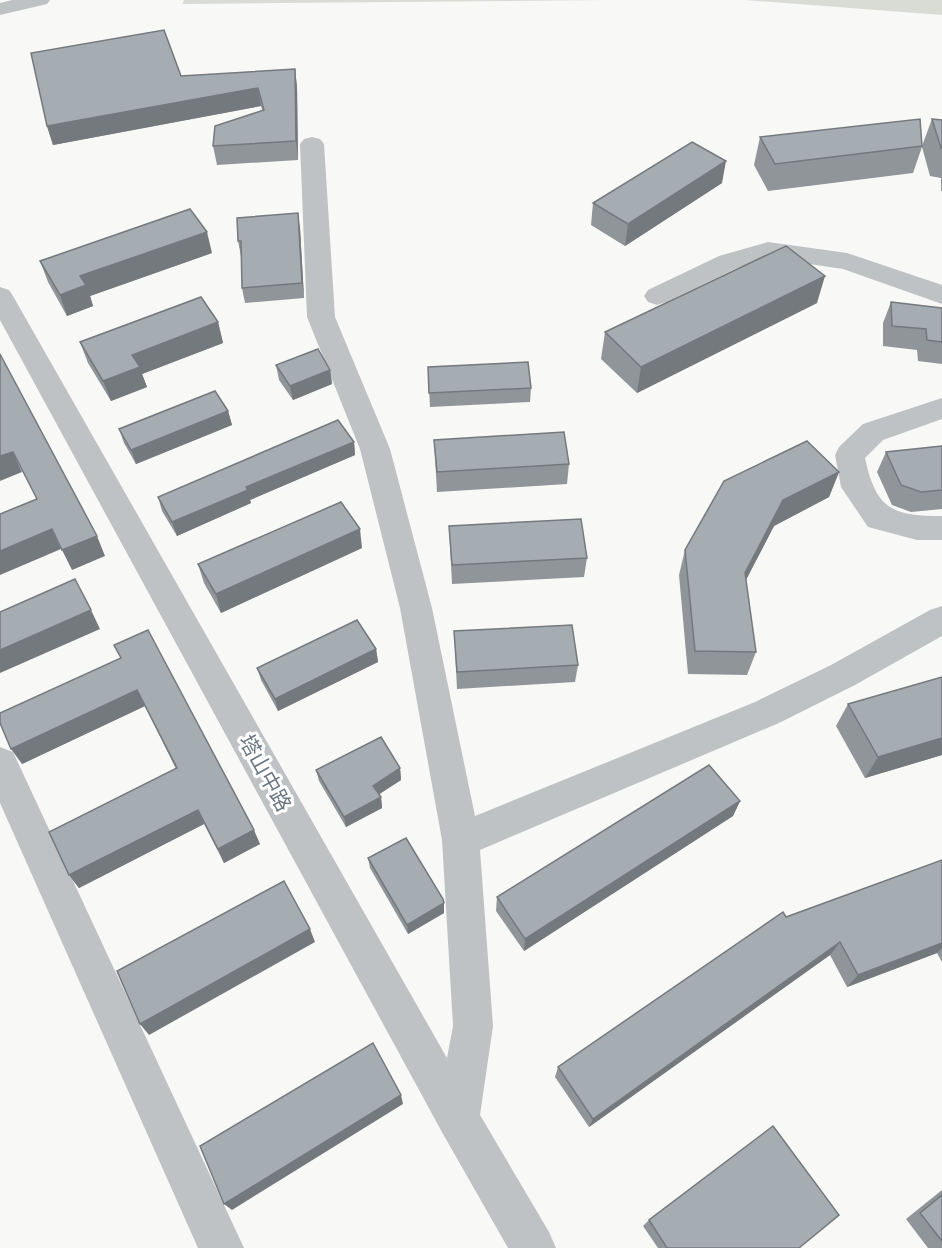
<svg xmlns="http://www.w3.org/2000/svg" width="942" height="1248" viewBox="0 0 942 1248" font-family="Barlow,'Noto Sans SC',sans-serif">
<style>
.green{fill:#d8dcd5}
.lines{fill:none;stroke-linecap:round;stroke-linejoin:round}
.minor{fill:#bec2c5;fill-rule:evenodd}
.wall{fill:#8f9599}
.shaded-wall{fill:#74797d}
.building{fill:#a6adb2;stroke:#74797d;stroke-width:1.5}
.labels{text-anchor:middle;stroke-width:6;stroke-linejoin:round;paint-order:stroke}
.street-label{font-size:21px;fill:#6b7883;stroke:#fff}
</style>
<rect width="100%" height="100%" fill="#f8f8f6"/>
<g class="green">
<path d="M184 0H608L182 4Z"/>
<path d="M745 0H942V15Z"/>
</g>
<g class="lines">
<g class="minor">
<path d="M12 0H50L47 4 0 15V3Z"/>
<path d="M312 137 320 139 324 144 335 317 390 449 432 608 475 816 755 702 831 665 930 610 942 606V636L855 685 779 723 480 850 493 1026 480 1115 549 1232 556 1248H508L443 1134 0 320V287L9 290 13 296 447 1058 453 1026 442 840 400 608 360 449 307 317 300 144 304 139Z"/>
<path d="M768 242 847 253 942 285V304L843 269 769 258 737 268 666 302 657 305 648 302 644 296 648 290 719 256Z"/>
<path d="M942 398V419L883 440 865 458C876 509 892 516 942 516V540H917L868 527 841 487 835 455 839 447 863 424Z"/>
<path d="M0 747 13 752 244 1248H198L0 803Z"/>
</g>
</g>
<g class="wall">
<path d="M295 69 297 87 298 160 217 165 213 146 262 110 261 106 53 145 47 126Z"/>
<path d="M932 119 942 120V191H941V178L930 176 922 147 913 173 768 191 754 165 760 137 922 146Z"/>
<path d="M722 183 625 246 591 225 593 203Z"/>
<path d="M300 228 304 298 245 303 242 288V256H241L238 241Z"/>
<path d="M212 253 90 296 93 306 67 316 48 282 40 261Z"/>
<path d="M891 302 942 308V364L918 361 917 350 883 346V323Z"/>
<path d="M817 303 637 393 601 359 605 332Z"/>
<path d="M218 322 223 343 142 374 147 387 111 401 88 363 80 342Z"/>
<path d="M276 365 330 370 332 384 293 400 279 380Z"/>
<path d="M428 367 531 388 530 402 430 407Z"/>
<path d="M228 411 232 425 136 464 124 443 119 429Z"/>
<path d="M434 440 569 464 567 484 437 492Z"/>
<path d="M354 442 355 455 250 500 251 503 177 536 162 511 158 497Z"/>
<path d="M942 446V509L911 512 892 505 877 472 886 452Z"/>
<path d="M839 472 829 497 774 526 746 580 756 652 747 675 688 674 679 575 685 550Z"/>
<path d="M449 526 587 558 584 577 452 584Z"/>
<path d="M362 548 221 613 204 583 198 564Z"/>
<path d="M454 631 578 665 575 682 457 689Z"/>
<path d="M376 649 378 662 278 711 261 680 257 668Z"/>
<path d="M121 659 260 844 224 863 204 824 79 888 69 875 176 769 145 706 22 764Z"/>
<path d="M942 677V755L865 778 836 726 848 704Z"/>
<path d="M400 768 401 780 379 794 381 797 382 808 346 827 319 781 316 770Z"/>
<path d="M740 801 733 816 524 951 496 911 497 897Z"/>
<path d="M368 858 444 913 408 934 370 868Z"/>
<path d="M942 860V962L937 953 847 987 830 955 589 1127 555 1077 558 1067 786 917Z"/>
<path d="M942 1190V1248H928L906 1219Z"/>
<path d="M649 1220 799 1248H658L643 1226Z"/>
</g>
<g class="shaded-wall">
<path d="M295 69 297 87 298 160 296 141Z"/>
<path d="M258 88 261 106 53 145 47 126Z"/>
<path d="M726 161 722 183 625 246 628 224Z"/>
<path d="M298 213 300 228 304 298 302 283Z"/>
<path d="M207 232 212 253 90 296 93 306 67 316 60 295 80 276Z"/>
<path d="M825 276 817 303 637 393 641 367Z"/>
<path d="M218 322 223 343 142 374 147 387 111 401 103 381 132 355Z"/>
<path d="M330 370 332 384 293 400 290 386Z"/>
<path d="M228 411 232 425 136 464 131 450Z"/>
<path d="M354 442 355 455 250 500 251 503 177 536 172 522 246 487Z"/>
<path d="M13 452 22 472 0 481V456Z"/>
<path d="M839 472 829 497 774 526 737 597 745 573 783 500Z"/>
<path d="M52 529 61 549 0 575V551Z"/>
<path d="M360 529 362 548 221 613 216 594Z"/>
<path d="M97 536 105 556 72 570 62 550Z"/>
<path d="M91 610 100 629 0 673V650Z"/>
<path d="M376 649 378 662 278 711 275 699Z"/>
<path d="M137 690 145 706 22 764 11 749Z"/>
<path d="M942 738V755L865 778 878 757Z"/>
<path d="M400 768 401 780 375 797 373 786Z"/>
<path d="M381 797 382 808 346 827 344 817Z"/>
<path d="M740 801 733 816 524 951 525 939Z"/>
<path d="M198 810 204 824 79 888 69 875Z"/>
<path d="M254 830 260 844 224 863 218 849Z"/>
<path d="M444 903V913L408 934 407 925Z"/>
<path d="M310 929 315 942 149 1035 140 1024Z"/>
<path d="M840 942 830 955 589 1127 593 1119Z"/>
<path d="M942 943V948L937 953 847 987 858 975Z"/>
<path d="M401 1095 403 1104 232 1210 224 1204Z"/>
</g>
<g class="building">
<path d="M164 30 181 76 295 69 296 141 213 146 215 126 264 110 258 88 47 126 31 53Z"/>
<path d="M920 119 922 146 775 164 760 137Z"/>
<path d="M932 119 942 120V148H941Z"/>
<path d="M692 142 726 161 628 224 593 203Z"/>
<path d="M190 209 207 232 80 276 86 285 60 295 40 261Z"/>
<path d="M298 213 302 283 242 288 241 241H238L237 218Z"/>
<path d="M786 246 825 276 641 367 605 332Z"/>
<path d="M201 297 218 322 132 355 140 367 103 381 80 342Z"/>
<path d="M891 302 942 308V342L927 340 926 329 892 326Z"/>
<path d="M318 349 330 370 290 386 276 365Z"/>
<path d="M0 354 97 536 62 550 52 529 0 551V514L37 499 13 452 0 456Z"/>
<path d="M528 362 531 388 429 393 428 367Z"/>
<path d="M215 391 228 411 131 450 119 429Z"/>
<path d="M338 420 354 442 246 487 248 490 172 522 158 497Z"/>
<path d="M564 432 569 464 437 472 434 440Z"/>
<path d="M807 441 839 472 783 500 745 573 756 652 695 651 685 550 724 481Z"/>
<path d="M942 446V490L921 492 901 485 886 452Z"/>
<path d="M341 502 360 529 216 594 198 564Z"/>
<path d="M581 519 587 558 452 565 449 526Z"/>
<path d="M75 579 91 610 0 650V612Z"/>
<path d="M357 620 376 649 275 699 257 668Z"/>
<path d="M572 625 578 665 457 672 454 631Z"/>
<path d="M148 630 254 830 218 849 198 810 69 875 49 832 177 768 137 690 11 749 0 723V713L121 658 114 645Z"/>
<path d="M942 677V738L878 757 848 704Z"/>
<path d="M381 737 400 768 373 786 381 797 344 817 316 770Z"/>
<path d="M709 765 740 801 525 939 497 897Z"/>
<path d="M406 838 443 899 444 903 407 925 368 858Z"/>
<path d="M942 860V943L858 975 840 942 593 1119 558 1067 783 912 786 917Z"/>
<path d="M284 881 310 929 140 1024 117 971Z"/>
<path d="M373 1043 401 1095 224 1204 200 1146Z"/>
<path d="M773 1126 839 1215 799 1248H667L649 1220Z"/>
<path d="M942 1195V1241L920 1213Z"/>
</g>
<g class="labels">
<g class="street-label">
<text transform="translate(265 773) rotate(61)" y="7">塔山中路</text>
</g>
</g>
</svg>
